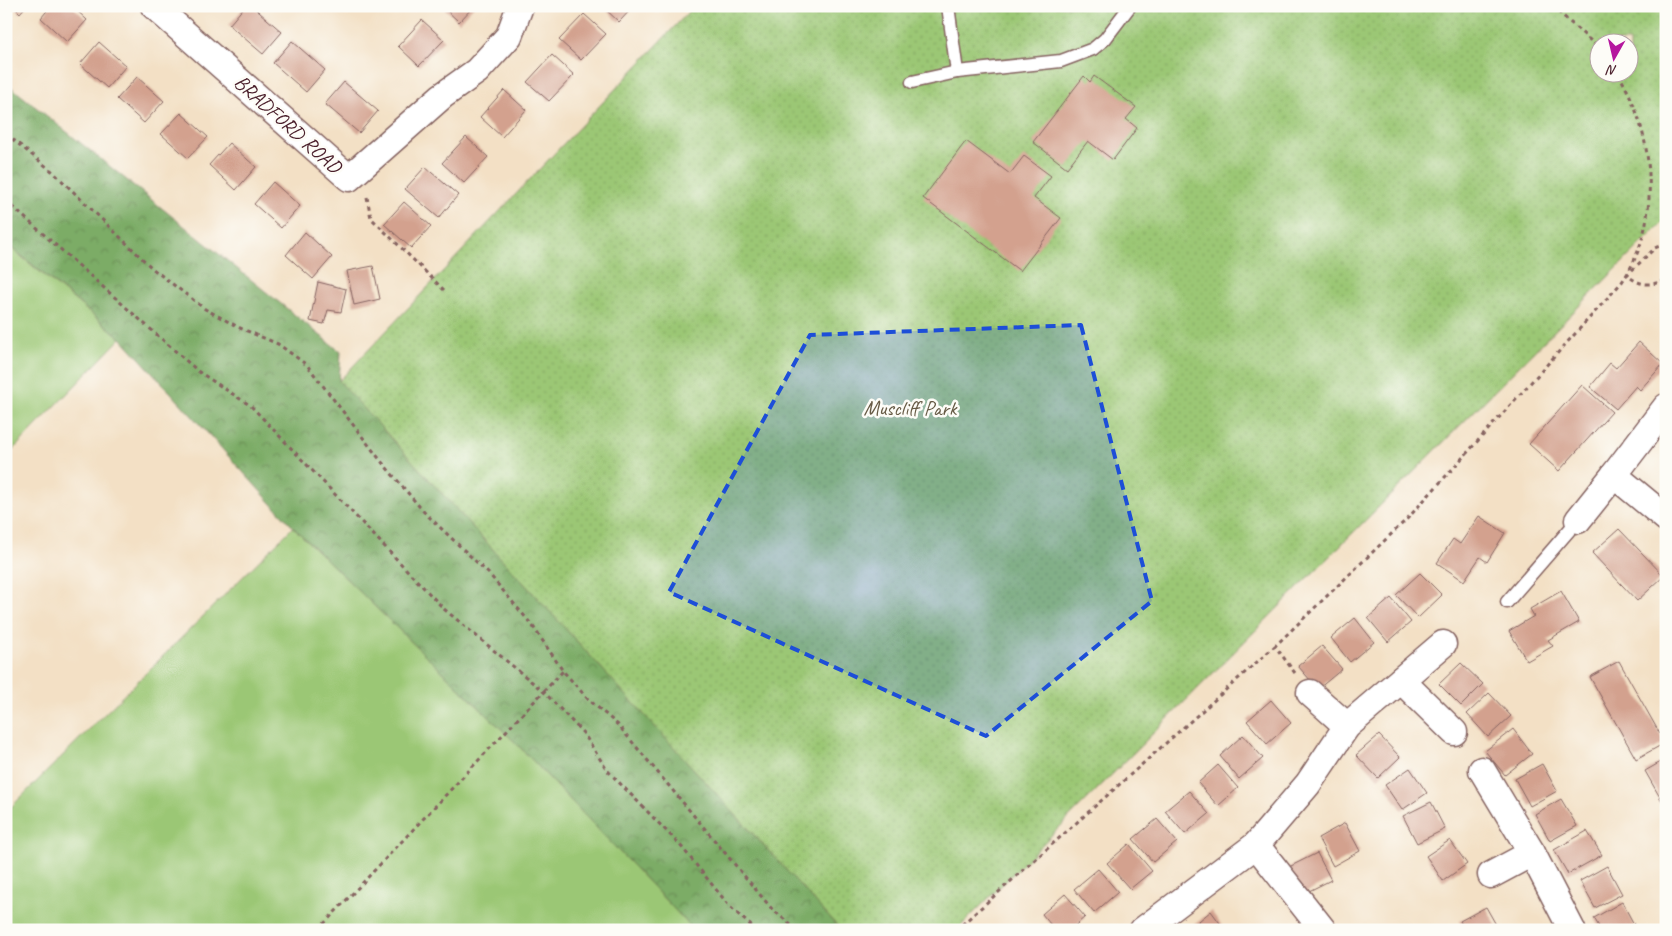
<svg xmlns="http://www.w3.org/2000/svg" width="1672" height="936" viewBox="0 0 1672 936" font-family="Caveat,sans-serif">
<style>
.green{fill:#9bc775;stroke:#727350}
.forest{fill:url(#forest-crowns);stroke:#636648}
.park{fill:url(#park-dots);stroke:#727350;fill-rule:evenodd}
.building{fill:#d3a18e}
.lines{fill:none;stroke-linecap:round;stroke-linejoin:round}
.service-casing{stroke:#856361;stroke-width:15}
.minor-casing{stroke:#856361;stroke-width:29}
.path{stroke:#856361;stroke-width:3;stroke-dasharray:4 4;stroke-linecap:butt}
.service{stroke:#fff;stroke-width:12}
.minor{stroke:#fff;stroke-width:26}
.marked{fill:#1d4ed8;fill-opacity:0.2;stroke:#1d4ed8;stroke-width:4;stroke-dasharray:10 6;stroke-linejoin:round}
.labels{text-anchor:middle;stroke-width:5;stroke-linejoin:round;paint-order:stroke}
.street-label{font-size:21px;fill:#4a1f2b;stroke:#fdfcf7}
.park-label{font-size:21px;fill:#665a45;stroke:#fdfcf7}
</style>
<defs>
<pattern id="forest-crowns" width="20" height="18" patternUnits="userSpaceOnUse" patternTransform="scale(1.25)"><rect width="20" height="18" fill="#7cac66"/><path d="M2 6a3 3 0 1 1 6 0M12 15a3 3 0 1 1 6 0" fill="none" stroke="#688b54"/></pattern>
<pattern id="park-dots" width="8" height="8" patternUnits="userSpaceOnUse" patternTransform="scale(1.25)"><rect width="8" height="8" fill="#9bc775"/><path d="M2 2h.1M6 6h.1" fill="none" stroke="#87aa65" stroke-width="1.8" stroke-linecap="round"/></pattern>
</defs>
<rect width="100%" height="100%" fill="#fdfcf7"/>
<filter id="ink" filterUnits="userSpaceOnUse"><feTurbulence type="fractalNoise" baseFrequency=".02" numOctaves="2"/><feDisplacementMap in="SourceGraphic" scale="10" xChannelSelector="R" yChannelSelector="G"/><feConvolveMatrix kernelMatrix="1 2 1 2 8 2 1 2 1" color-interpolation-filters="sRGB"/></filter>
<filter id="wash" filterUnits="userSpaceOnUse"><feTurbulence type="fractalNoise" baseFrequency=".0096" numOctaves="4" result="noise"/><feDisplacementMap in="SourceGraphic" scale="20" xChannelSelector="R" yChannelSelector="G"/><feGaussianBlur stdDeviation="1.12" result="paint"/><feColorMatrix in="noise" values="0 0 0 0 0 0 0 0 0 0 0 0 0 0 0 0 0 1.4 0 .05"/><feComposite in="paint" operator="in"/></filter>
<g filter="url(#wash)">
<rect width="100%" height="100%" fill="#f3e0c5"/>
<g class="green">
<path d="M6 244 121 338 6 457Z"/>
<path d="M293 527 517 744 694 930H6V812Z"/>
</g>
<path class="forest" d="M6 83 341 352 339 381 841 930H694L517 744 293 527 121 338 6 243Z"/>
<path class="park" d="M694 6H1658L1666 17V219L957 930H841L339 381ZM1600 42H1630V72H1600Z"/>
<g id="blocks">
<g class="building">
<path d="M13 6H26L20 13Z"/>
<path d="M51 6H72L87 20 67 42 41 18Z"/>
<path d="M245 6H252L282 32 263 54 229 25Z"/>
<path d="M442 6H474L459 22Z"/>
<path d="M602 6H634L619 22Z"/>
<path d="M584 14 606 34 581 60 559 40Z"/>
<path d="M422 20 444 40 419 66 398 46Z"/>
<path d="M292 41 325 70 306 92 273 63Z"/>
<path d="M99 42 126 66 107 88 80 64Z"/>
<path d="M552 55 574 75 549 101 527 82Z"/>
<path d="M1084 76 1090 82 1094 76 1136 107 1126 119 1137 128 1113 160 1088 141 1067 168 1033 142Z"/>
<path d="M137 77 164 101 144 123 117 99Z"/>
<path d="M344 82 378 111 359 133 325 104Z"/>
<path d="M504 90 526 110 502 137 480 117Z"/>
<path d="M181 113 208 137 188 158 161 134Z"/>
<path d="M466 137 488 157 464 183 442 163Z"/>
<path d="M966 141 1010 174 1024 156 1051 176 1034 198 1061 218 1020 271 923 198Z"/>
<path d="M229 143 256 167 236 190 209 165Z"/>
<path d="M425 167 458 195 439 218 405 189Z"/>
<path d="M273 182 300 206 281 228 254 204Z"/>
<path d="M404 202 431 226 411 248 384 224Z"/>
<path d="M305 232 332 257 313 279 286 255Z"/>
<path d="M373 266 380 299 354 305 347 271Z"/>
<path d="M318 282 346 289 341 312 328 310 324 324 310 321Z"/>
<path d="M1639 342 1663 364 1640 390 1636 386 1616 409 1590 387 1610 363 1616 368Z"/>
<path d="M1582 385 1612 412 1559 471 1529 444Z"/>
<path d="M1479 516 1505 533 1487 562 1480 557 1464 581 1437 563 1453 539 1460 544Z"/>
<path d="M1619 529 1664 576 1637 601 1592 553Z"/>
<path d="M1420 573 1442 595 1418 618 1396 595Z"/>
<path d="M1561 591 1579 622 1548 640 1553 646 1527 661 1509 631 1534 616 1530 609Z"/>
<path d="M1391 598 1411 622 1388 642 1368 618Z"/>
<path d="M1355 618 1374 642 1350 662 1331 638Z"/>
<path d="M1322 646 1342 669 1318 689 1298 666Z"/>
<path d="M1619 661 1665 743 1636 759 1590 677Z"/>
<path d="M1461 663 1483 684 1461 706 1439 684Z"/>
<path d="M1489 693 1511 716 1488 737 1467 714Z"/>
<path d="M1271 700 1291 723 1267 744 1247 721Z"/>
<path d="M1513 729 1532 754 1505 775 1485 751Z"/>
<path d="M1243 735 1263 758 1239 779 1220 756Z"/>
<path d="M1379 735 1400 757 1378 778 1356 755Z"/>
<path d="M1666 759V808L1645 771Z"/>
<path d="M1542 764 1557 791 1530 806 1515 779Z"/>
<path d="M1218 765 1238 788 1218 806 1198 783Z"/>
<path d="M1410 768 1427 793 1402 810 1385 785Z"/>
<path d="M1189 791 1209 814 1185 834 1165 811Z"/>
<path d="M1561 799 1577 826 1550 841 1535 814Z"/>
<path d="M1431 802 1445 829 1417 843 1403 816Z"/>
<path d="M1157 819 1177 842 1153 862 1133 839Z"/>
<path d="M1345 823 1360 851 1333 866 1318 838Z"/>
<path d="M1587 831 1602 855 1568 874 1554 850Z"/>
<path d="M1450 840 1467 864 1443 881 1426 856Z"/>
<path d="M1129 844 1152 871 1130 889 1107 863Z"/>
<path d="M1317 853 1331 880 1303 894 1289 867Z"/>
<path d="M1607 866 1622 894 1595 908 1580 881Z"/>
<path d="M1098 869 1118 892 1094 913 1074 889Z"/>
<path d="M1065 894 1085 917 1070 930H1055L1042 914Z"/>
<path d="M1622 902 1637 930H1601L1594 918Z"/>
<path d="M1486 907 1499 930H1465L1460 921Z"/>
<path d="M1211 911 1225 930H1188Z"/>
</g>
</g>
</g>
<g filter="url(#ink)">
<use href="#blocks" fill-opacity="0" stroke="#856361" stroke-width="1"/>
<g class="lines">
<defs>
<g id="service">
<path d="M948 6 957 72"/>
<path d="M912 82 957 72 1061 61 1093 49 1105 39 1130 6"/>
<path d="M1507 602 1578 520"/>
</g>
<g id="minor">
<path d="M154 6 349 178 442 96 477 71 509 36 520 6"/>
<path d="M1666 407 1614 475 1666 518"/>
<path d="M1578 520 1614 475"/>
<path d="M1401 680 1454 732"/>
<path d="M1310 693 1347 726"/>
<path d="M1482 770 1532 853 1572 930"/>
<path d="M1256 845 1323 930"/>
<path d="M1491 875 1532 853"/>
<path d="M1143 930 1256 845 1308 784 1347 726 1443 644"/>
</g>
</defs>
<use href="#service" class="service-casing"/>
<use href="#minor" class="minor-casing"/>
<g class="path">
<path d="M1552 6 1600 49"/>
<path d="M6 134 52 171 153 269 205 309 240 328 278 344 307 365 381 461 424 512 489 574 532 625 563 671 587 698 618 725 772 909 797 930"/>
<path d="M367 197 371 218 444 290"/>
<path d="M6 201 199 372 251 406 444 609 544 692 584 734 607 770 680 845 731 908 756 930"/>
<path d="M1666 243 1655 248 1627 275C1640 286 1650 286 1666 280"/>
<path d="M1295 673 1275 646 1407 519 1622 282C1663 222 1655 132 1617 72"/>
<path d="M318 930 563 671"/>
<path d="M956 930 1275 646"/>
</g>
<use href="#service" class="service"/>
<use href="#minor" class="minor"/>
</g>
</g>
<path class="marked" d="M1081 325 1152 601 986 736 669 592 810 335Z"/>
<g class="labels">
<g class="street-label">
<text transform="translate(288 124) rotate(42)" y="7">BRADFORD ROAD</text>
</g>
<g class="park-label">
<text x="910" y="415">Muscliff Park</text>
</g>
</g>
<rect width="1672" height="936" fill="none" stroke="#fdfcf7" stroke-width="25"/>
<g transform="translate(1614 58) rotate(188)"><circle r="24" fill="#fdfcf7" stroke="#b5a4a5"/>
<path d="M0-4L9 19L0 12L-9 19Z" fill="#b5179e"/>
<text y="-8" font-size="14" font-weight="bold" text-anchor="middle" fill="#4a1f2b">N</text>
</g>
</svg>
